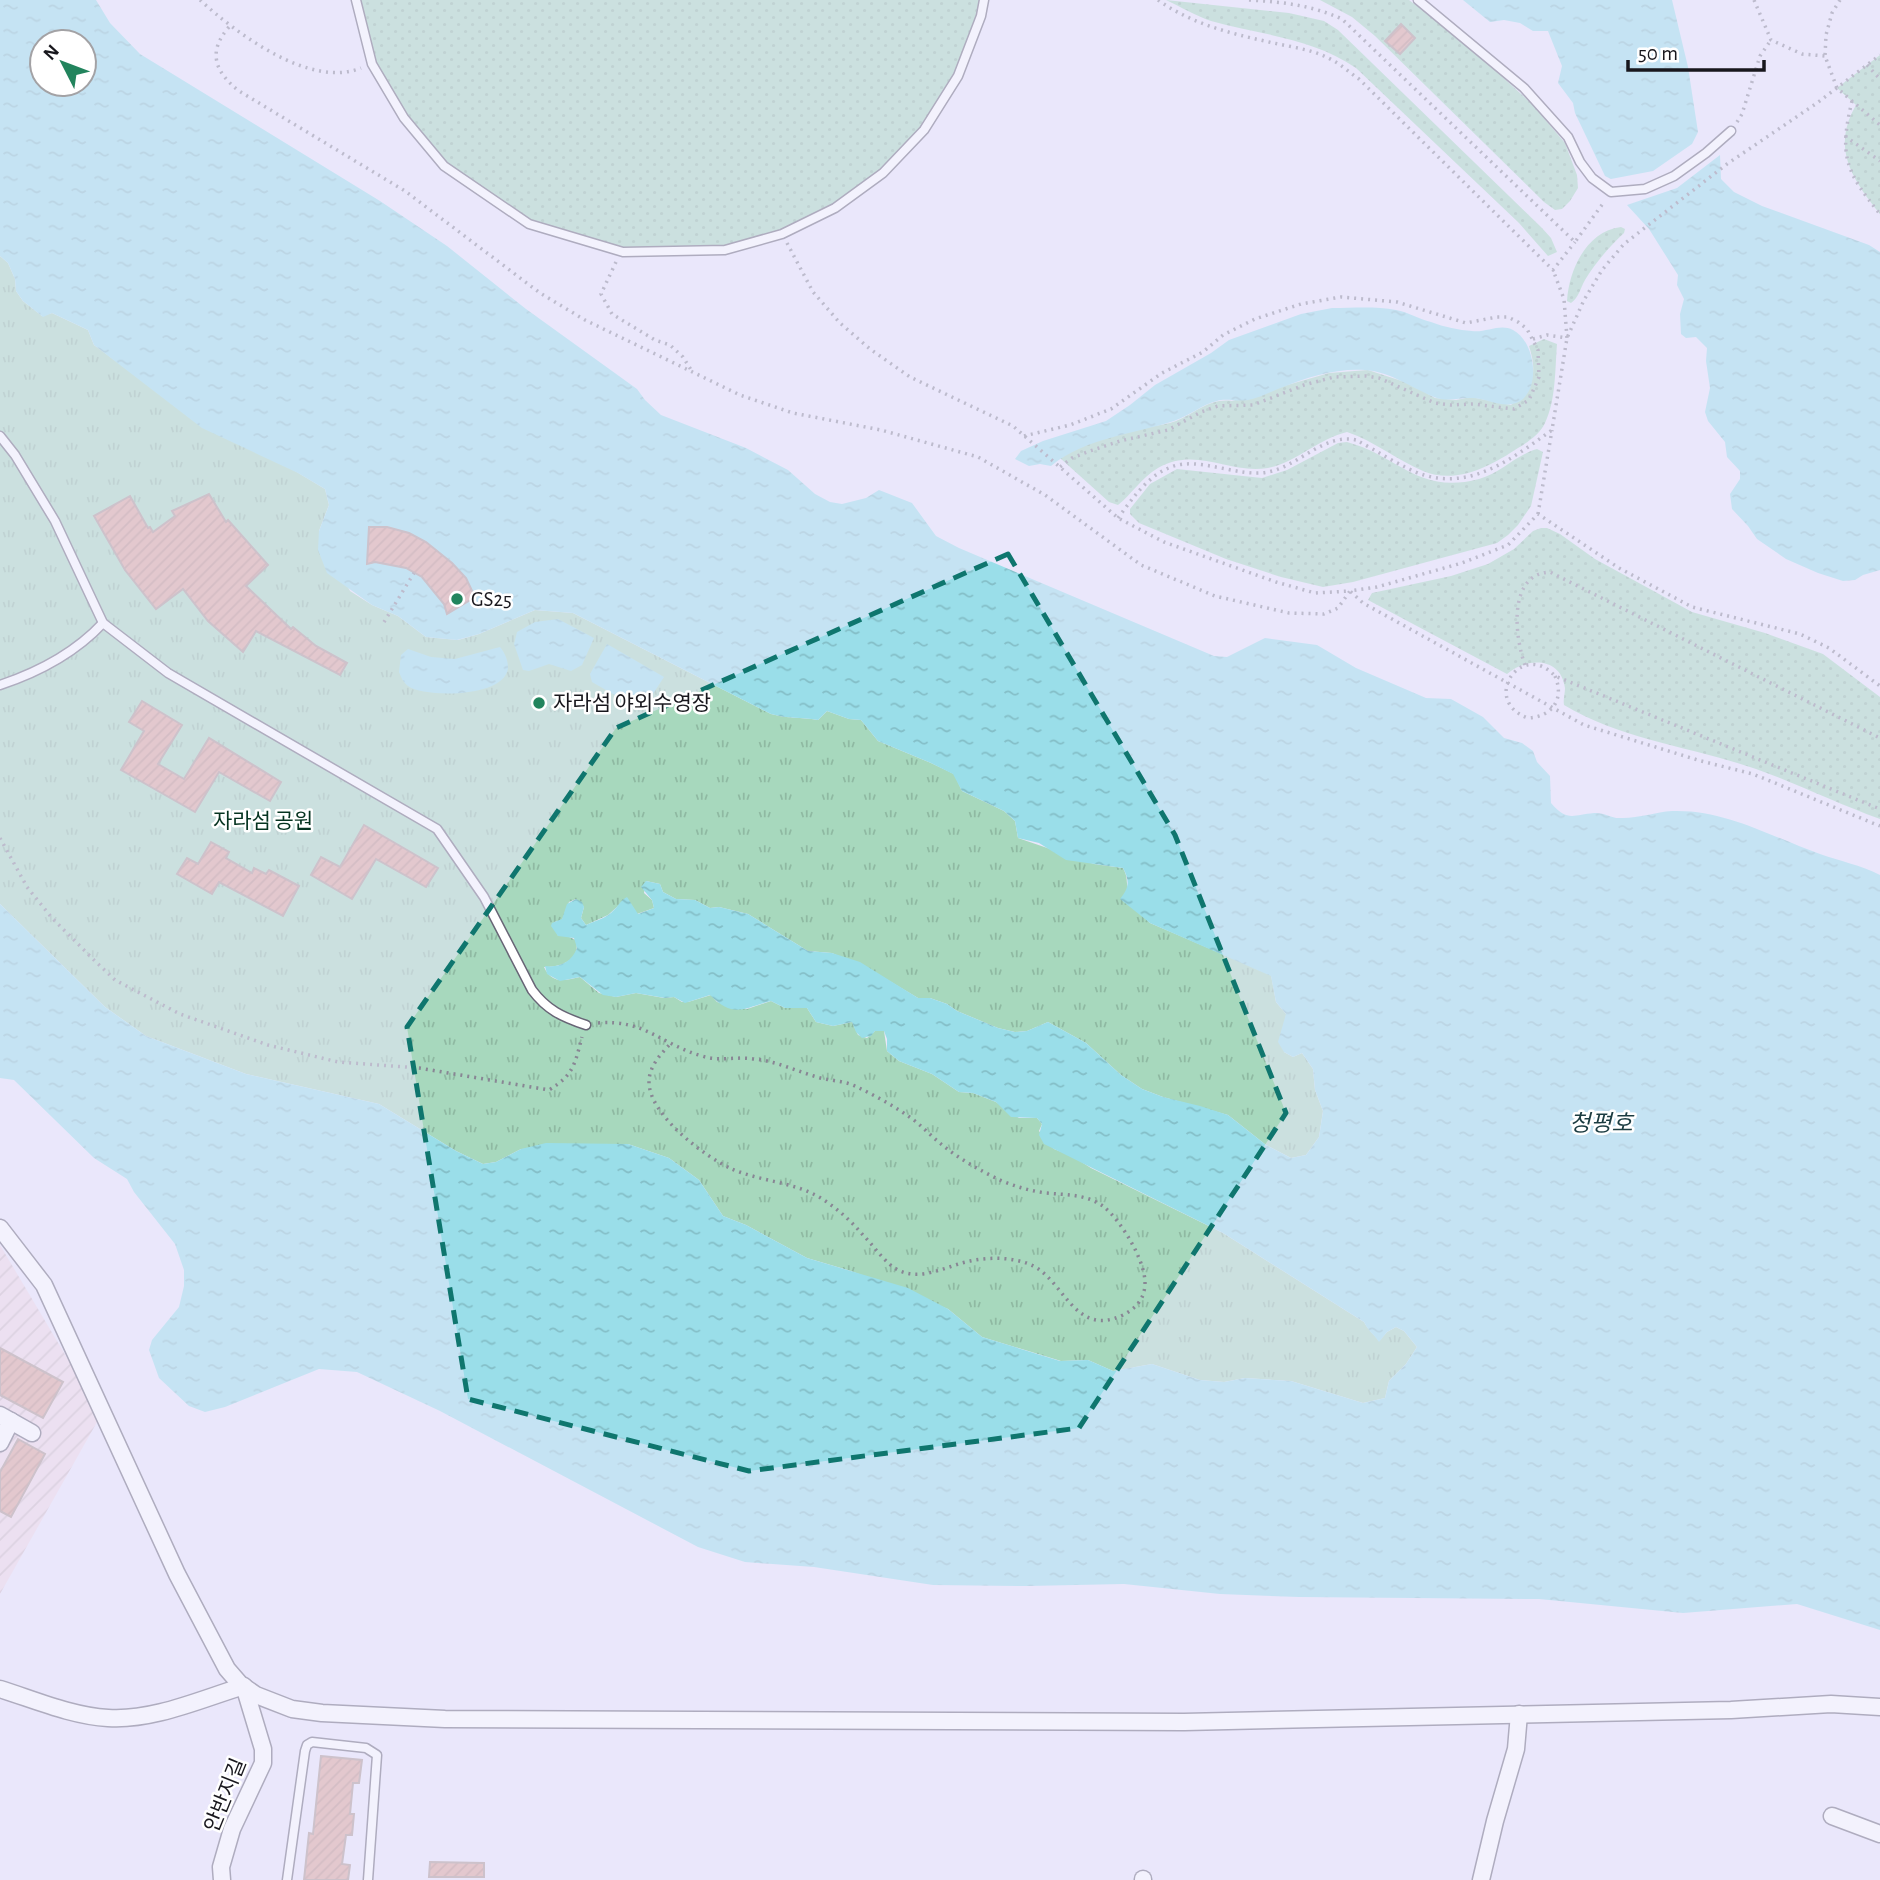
<svg xmlns="http://www.w3.org/2000/svg" width="1880" height="1880" viewBox="0 0 1880 1880" font-family="'Alegreya Sans','Noto Sans KR',sans-serif">
<style>
.industrial{fill:url(#industrial-furrows)}
.grass{fill:url(#grass-dots)}
.park{fill:url(#park-tufts)}
.water{fill:url(#water-ripples);fill-rule:evenodd}
.building{fill:url(#building-hatch);stroke:#aa9490;stroke-width:2}
.lines{fill:none;stroke-linecap:round;stroke-linejoin:round}
.lane-casing{stroke:#686576;stroke-width:11}
.street-casing{stroke:#686576;stroke-width:19}
.path{stroke:#888694;stroke-width:3.5;stroke-dasharray:2 5;stroke-linecap:butt}
.lane{stroke:#fff;stroke-width:8}
.street{stroke:#fff;stroke-width:16}
.marked{fill:none;stroke:#0f766e;stroke-width:5;stroke-dasharray:14 9;stroke-linejoin:round}
.poi-dot{fill:#22845d;stroke:#fff;stroke-width:2.5}
.labels{text-anchor:middle;stroke-width:5;stroke-linejoin:round;paint-order:stroke}
.poi-label{font-size:21px;fill:#18171d;stroke:#fff;text-anchor:start}
.park-label{font-size:21px;fill:#053320;stroke:#fff}
.street-label{font-size:21px;fill:#18171d;stroke:#fff}
.water-label{font-size:23px;font-style:italic;fill:#1b3c41;stroke:#fff}
</style>
<defs>
<pattern id="industrial-furrows" width="10" height="10" patternUnits="userSpaceOnUse" patternTransform="scale(1.75)"><rect width="10" height="10" fill="#f0d8e4"/><path d="M-1 1l2-2M0 10L10 0M9 11l2-2" fill="none" stroke="#cdb9c3"/></pattern>
<pattern id="grass-dots" width="8" height="8" patternUnits="userSpaceOnUse" patternTransform="scale(1.75)"><rect width="8" height="8" fill="#a7d8bd"/><path d="M2 2h.1M6 6h.1" fill="none" stroke="#8fb9a2" stroke-width="1.8" stroke-linecap="round"/></pattern>
<pattern id="park-tufts" width="24" height="20" patternUnits="userSpaceOnUse" patternTransform="scale(1.75)"><rect width="24" height="20" fill="#a7d8bd"/><path d="M3 7l-1-3M5 7V3M7 7l1-3M15 17l-1-3M17 17v-4M19 17l1-3" fill="none" stroke="#8fb9a2"/></pattern>
<pattern id="water-ripples" width="26" height="14" patternUnits="userSpaceOnUse" patternTransform="scale(1.75)"><rect width="26" height="14" fill="#9adee9"/><path d="M2 4q2-2 4 0t4 0M15 11q2-2 4 0t4 0" fill="none" stroke="#84bec7"/></pattern>
<pattern id="building-hatch" width="6" height="6" patternUnits="userSpaceOnUse" patternTransform="scale(1.75)"><rect width="6" height="6" fill="#dba298"/><path d="M-1 1l2-2M0 6l6-6M5 7l2-2" fill="none" stroke="#bb8b83"/></pattern>
</defs>
<rect width="100%" height="100%" fill="#eae7fb"/>
<path class="industrial" d="M0 1245 101 1415 0 1594Z"/>
<g class="grass">
<path d="M356 0H984L958 76 924 130 883 173 835 208 782 234 725 250 623 252 529 224 444 166 404 118 372 64Z"/>
<path d="M1166 0 1289 13 1324 21 1338 30 1542 228 1551 238 1557 252 1548 256 1519 223 1356 68C1313 38 1261 35 1211 21 1196 16 1181 7 1166 0Z"/>
<path d="M1320 0H1409L1460 38 1533 105 1565 143 1577 175 1578 188 1570 201 1562 209 1555 210 1544 202 1375 36 1352 17Z"/>
<path d="M1880 55V214C1852 179 1831 148 1856 105L1837 88Z"/>
<path d="M1621 227 1625 229 1624 233C1609 247 1596 262 1585 280 1580 289 1579 297 1571 303L1567 301C1569 269 1587 231 1621 227Z"/>
<path d="M1544 339 1557 344C1555 369 1556 400 1545 423 1540 434 1528 442 1518 448 1491 466 1456 485 1423 471 1397 460 1374 441 1347 432 1318 439 1297 462 1268 468 1230 475 1197 446 1158 468 1141 478 1132 494 1118 505L1109 502 1060 458C1086 440 1119 434 1149 427 1158 425 1168 424 1176 421 1196 413 1209 398 1232 401L1329 373 1368 370 1411 384 1435 398 1456 400 1471 397 1511 405C1533 386 1538 374 1529 346Z"/>
<path d="M1347 442C1399 456 1418 495 1479 479 1501 473 1516 455 1537 449L1543 452 1531 506 1518 525 1508 535 1497 543 1353 582 1323 587 1281 577 1226 559 1139 523 1130 514V509L1150 484 1177 469 1262 478 1287 470 1338 443Z"/>
<path d="M1541 528H1547L1560 534 1595 559 1692 612 1765 633 1823 654 1880 697V819C1838 804 1798 784 1756 769 1693 747 1622 740 1564 705 1563 699 1565 694 1565 688 1561 657 1527 657 1507 674L1368 600 1372 593 1451 576 1488 564 1514 549 1533 531Z"/>
</g>
<path class="park" d="M0 256 8 263 15 279 16 291 23 301 42 316 52 313 88 330 94 345 132 373 325 489 329 505 319 531 350 591 372 605 398 616 426 637 458 640 479 634 535 610 573 613 771 714C789 719 800 717 818 720L827 711 849 719 861 720 878 741 931 763 954 774 962 791 1004 811 1015 821 1018 838 1094 864 1123 868C1128 877 1126 881 1128 890 1131 904 1140 913 1150 923L1271 975 1276 1002 1286 1014 1284 1052 1293 1057 1302 1053 1313 1069 1315 1090 1323 1111 1319 1137 1306 1155 1291 1158 1266 1145 1228 1115 1163 1097 1142 1089 1121 1075 1086 1043 1048 1022 1027 1031 1015 1032 998 1028 957 1011 947 1004 930 998H918L876 973 832 953 808 951 748 914 719 907 710 908 695 900 676 899 663 892 660 884 646 881 644 893 652 900 654 908 637 914 627 898 608 915 586 925 581 918 584 907 576 899 569 902 562 920 554 922 558 936H567L576 940C581 960 561 967 544 967 552 985 566 980 580 977L599 993 616 997 636 993 664 998 674 997 682 1002H688L711 995 717 1002 747 1009 771 1001 785 1008H807L816 1022 833 1026 852 1022 858 1035 867 1038 875 1031H884L887 1051 899 1061 932 1074 959 1092 973 1093 996 1102 1019 1118H1037L1042 1124 1039 1131 1054 1149 1072 1156 1091 1168 1223 1233 1364 1322C1368 1330 1374 1334 1379 1341L1387 1332 1396 1327 1404 1331 1417 1347 1406 1364 1389 1381 1385 1398 1363 1403 1291 1381 1245 1378 1224 1382 1200 1380 1152 1364 1113 1371 1088 1360 1061 1361 982 1337 948 1309 851 1271 807 1258 746 1225 723 1216 699 1180 669 1158 628 1144 521 1149 496 1162 483 1164 456 1151 379 1104 246 1074 146 1036 105 1007 0 904Z"/>
<g class="water">
<path d="M0 0H96L110 23 140 54 380 201 447 246 526 309 637 389 645 400 661 415 746 448 788 470 815 494 830 502 842 504 866 498 879 490 912 503 936 536 959 548 1214 656 1227 657 1265 638 1317 645 1356 668 1426 698 1451 699 1483 717 1504 738 1522 743 1533 751 1537 762 1550 776 1551 803C1567 822 1573 815 1594 813 1603 812 1611 818 1619 818 1637 819 1655 812 1672 811 1725 809 1772 837 1820 854 1839 861 1861 865 1880 875V1630L1797 1604 1683 1613 1539 1599 1299 1597 1220 1594 1124 1584 1027 1586 933 1585 814 1567 745 1562 698 1547 440 1411 357 1372 319 1369 225 1407 205 1412 189 1406 159 1378 149 1350 152 1340 179 1307 184 1286V1270L175 1244 134 1192 127 1179 94 1158 14 1080 0 1078V904L105 1007 146 1036 246 1074 379 1104 456 1151 483 1164 496 1162 521 1149 546 1143 628 1144 669 1158 699 1180 723 1216 746 1225 807 1258 908 1288 948 1309 982 1337 1060 1361 1088 1360 1113 1371 1152 1364 1200 1380 1224 1382 1245 1378 1291 1381 1363 1403 1385 1398 1389 1381 1406 1364 1417 1347 1404 1331 1396 1327 1387 1332 1379 1342C1374 1334 1368 1331 1364 1322L1223 1233 1044 1144 1039 1135 1042 1124 1037 1118 1011 1117 996 1102 973 1093 959 1092 932 1074 899 1061 887 1051V1039L884 1031H875L871 1036 862 1038 856 1032 852 1022 833 1026 816 1022 807 1008H785L771 1001C743 1008 734 1019 710 995L685 1003 674 997 665 998 636 993 616 997 603 995 580 977 560 981 547 974 545 966C559 968 572 962 577 948L574 938 558 936 551 926 552 923 562 919 567 904 576 899 582 902 584 907 581 918 586 925C595 921 607 918 614 910 619 905 620 901 627 897L638 914 654 908 652 900 641 887 646 881 660 884 663 892 676 899 695 900 710 908 719 907 748 914 808 951 832 953 860 962 918 998H930L947 1004 957 1011 998 1028 1015 1032 1027 1031 1048 1022 1086 1043 1121 1075 1142 1089 1163 1097 1200 1106 1228 1115 1266 1145 1291 1158 1306 1155 1319 1137 1323 1111 1315 1090 1313 1069 1302 1053 1293 1057 1284 1052 1278 1042 1286 1014 1276 1002 1271 976 1150 923 1120 899C1129 888 1130 881 1123 868L1066 860 1039 843 1018 838 1015 821 1004 811 962 791 953 774 931 763 878 741 861 720 849 719 827 711 818 720C800 717 789 719 771 714L573 613 535 610 479 634 457 640 426 637 398 616 372 605 327 573 318 550 319 531 329 505 325 489 298 473 202 428 94 345 88 330 52 313 43 317 23 301 16 291 15 279 8 263 0 256ZM42 42H84V84H42Z"/>
<path d="M1463 0H1672L1688 67 1698 132 1692 144 1653 171 1611 179 1605 176 1575 113 1573 103 1558 83 1562 66 1548 31H1533L1520 23 1504 20 1490 22Z"/>
<path d="M1720 155 1721 179 1734 192 1762 206 1869 245 1880 252V570L1863 575 1855 580 1843 581 1818 573 1786 559 1757 539 1748 526 1732 509 1730 494 1740 479V471L1727 457 1725 442 1708 421 1705 412 1710 388 1706 361 1707 348 1696 337 1686 338 1681 334 1680 314 1684 299 1677 285 1678 275 1649 229 1627 205 1677 188Z"/>
<path d="M1332 308C1353 308 1376 306 1396 310 1408 312 1419 319 1431 322 1444 327 1459 330 1472 331 1486 333 1500 323 1513 330 1538 343 1542 399 1512 404 1499 407 1483 397 1470 398 1458 398 1446 402 1434 397 1412 388 1391 372 1365 370 1337 368 1308 377 1283 387 1272 391 1260 398 1248 400 1238 402 1226 398 1217 401 1201 405 1189 416 1174 421 1131 435 1087 437 1051 466L1040 464 1029 466 1015 459 1021 451 1043 441 1106 421 1130 405 1155 385 1211 353 1229 340 1301 314Z"/>
<path d="M558 619 594 638 582 665 571 671 549 664 529 671 523 670 514 644 517 632 535 622Z"/>
<path d="M607 644 664 677 647 703 632 705 592 682 590 674Z"/>
<path d="M500 647C505 653 508 660 508 668 505 698 425 698 408 686 403 682 401 677 399 672L401 655 408 649 431 657 455 659Z"/>
</g>
<g class="building">
<path d="M1401 24 1415 38 1400 54 1385 41Z"/>
<path d="M209 494 226 522 228 520 268 565 246 586 291 629 293 627 316 646 347 663 340 675 256 631 243 652 208 621 183 589 156 609 125 570 94 516 130 496 148 528 150 527 153 532 175 516 172 511Z"/>
<path d="M369 527H387L409 533 426 542 452 563 466 578 475 597 447 614 444 604 422 577 406 568 375 562 367 564Z"/>
<path d="M142 701 182 725 158 764 184 779 209 738 281 782 270 801 219 772 195 812 121 770 144 731 129 722Z"/>
<path d="M364 825 438 868 426 887 376 859 352 899 311 875 321 857 340 867Z"/>
<path d="M211 842 229 852 226 858 252 873 254 868 266 874 269 870 299 886 283 916 219 882 212 894 177 874 187 858 198 864Z"/>
<path d="M0 1348 63 1382 43 1418 0 1395Z"/>
<path d="M18 1439 45 1454 11 1517 0 1511V1472Z"/>
<path d="M321 1756 362 1760 359 1783H353L350 1814H354L352 1835H346L342 1864 350 1865 348 1880H304L309 1833 313 1834Z"/>
<path d="M430 1862 484 1863V1877H429Z"/>
</g>
<g class="lines">
<defs>
<g id="lane">
<path d="M356 0 372 64 404 118 444 166 529 224 623 252 725 250 782 234 835 208 883 173 924 130 958 76 981 16 984 0"/>
<path d="M1418 0 1524 88 1568 137 1580 162 1592 178 1611 192 1645 189 1674 176 1706 153 1731 131"/>
<path d="M0 436 15 455 55 521 103 623 168 673 437 829 484 897 532 990C547 1010 562 1017 586 1025"/>
<path d="M0 685C39 672 75 653 103 623"/>
<path d="M287 1880 305 1751 307 1745 312 1742 366 1748 377 1755 368 1880"/>
</g>
<g id="street">
<path d="M0 1228 44 1285 177 1574 227 1669 240 1684 256 1695 292 1709 322 1713 445 1719 1184 1722 1731 1710 1831 1704 1880 1707"/>
<path d="M0 1415 32 1433"/>
<path d="M0 1443 11 1421"/>
<path d="M0 1689C35 1700 72 1716 108 1718 153 1721 201 1699 244 1686L263 1749V1763L232 1829 221 1867 222 1880"/>
<path d="M1832 1816 1880 1834"/>
<path d="M1143 1880V1879"/>
<path d="M1481 1880 1495 1821 1516 1749 1519 1714"/>
</g>
</defs>
<use href="#lane" class="lane-casing"/>
<use href="#street" class="street-casing"/>
<g class="path">
<path d="M200 0C236 33 310 89 361 68"/>
<path d="M1158 0C1192 24 1229 33 1269 42 1290 47 1313 49 1332 60 1342 65 1350 73 1359 79L1553 270 1575 242"/>
<path d="M1249 0C1282 2 1311 5 1342 19L1575 242 1604 202"/>
<path d="M1754 0 1771 40 1802 54 1825 56"/>
<path d="M1840 0 1832 13 1826 35 1825 56 1837 88 1880 125"/>
<path d="M229 27C207 52 215 72 239 91L405 191 540 293 585 320 740 395 793 413 881 430 978 457 1045 495 1141 565 1215 596 1289 613 1324 614 1338 608 1350 591 1377 587 1462 563 1508 545 1538 514 1619 568 1692 607 1800 634 1829 648 1880 686"/>
<path d="M1867 65 1880 79"/>
<path d="M1852 101C1839 155 1845 171 1880 214"/>
<path d="M1737 122 1742 114 1760 56 1771 40"/>
<path d="M1845 136 1880 161"/>
<path d="M787 243 813 292 840 323 870 349 910 377 1013 426 1118 518 1164 542 1276 582 1315 593 1350 591 1363 603 1584 725 1701 761 1753 774 1880 826"/>
<path d="M616 262 601 294 612 314 655 340 670 345 683 357 693 373"/>
<path d="M1533 339 1547 335 1567 338 1564 299 1553 270"/>
<path d="M1024 436 1070 425 1111 409 1162 373 1203 352 1223 335 1255 319 1301 304 1341 297 1397 302 1466 323 1497 317H1508L1518 322 1527 329 1538 350 1539 377 1529 400 1514 409 1473 404 1450 405 1435 403 1379 378 1366 376 1334 377 1304 385 1253 405 1218 406 1201 412 1168 430 1120 441 1090 451 1072 458 1060 467"/>
<path d="M1538 514 1552 430"/>
<path d="M1118 518C1133 498 1147 476 1171 467 1199 456 1239 478 1268 472 1299 466 1324 433 1356 440 1376 450 1404 469 1424 475 1473 490 1514 457 1552 430L1567 338 1584 300 1602 270 1624 244 1727 164 1817 103 1880 55"/>
<path d="M384 622 414 573"/>
<path d="M1525 665C1515 638 1507 574 1550 572L1880 738"/>
<path d="M1555 676C1565 699 1552 717 1528 718 1480 701 1521 639 1555 676L1880 809"/>
<path d="M0 838 27 887 52 918 94 960 115 980 180 1014 268 1045 338 1062 419 1068 549 1090C574 1075 575 1063 582 1037"/>
<path d="M598 1023C645 1019 662 1045 702 1056 719 1062 736 1056 754 1059 776 1061 796 1071 817 1077 829 1081 842 1080 855 1086 874 1095 894 1106 911 1118 922 1126 931 1136 941 1144 959 1159 981 1171 1002 1181 1017 1187 1031 1191 1046 1193 1067 1195 1085 1194 1103 1206 1121 1220 1151 1268 1144 1291 1142 1302 1133 1310 1123 1315 1073 1339 1064 1277 1029 1264 1011 1257 989 1257 970 1261 949 1265 923 1281 900 1271 885 1264 875 1247 863 1235 852 1222 839 1210 824 1200 797 1182 762 1182 732 1169 705 1157 649 1115 649 1082 649 1066 661 1054 671 1043"/>
</g>
<use href="#lane" class="lane"/>
<use href="#street" class="street"/>
</g>
<path d="M0 0H1880V1880H0ZM1008 554 1175 835 1286 1113 1079 1428 749 1471 468 1399 407 1027 616 728Z" fill="#eae7fb" fill-opacity=".55" fill-rule="evenodd"/>
<path class="marked" d="M1008 554 1175 835 1286 1113 1079 1428 749 1471 468 1399 407 1027 616 728Z"/>
<g class="poi-dot">
<circle cx="457" cy="599" r="7"/>
<circle cx="539" cy="703" r="7"/>
</g>
<g class="labels">
<g class="poi-label">
<text x="471" y="606">GS25</text>
<text x="553" y="710">자라섬 야외수영장</text>
</g>
<g class="park-label">
<text x="263" y="828">자라섬 공원</text>
</g>
<g class="street-label">
<text transform="translate(225 1795) rotate(-68)" y="7">안반지길</text>
</g>
<g class="water-label">
<text x="1601" y="1131">청평호</text>
</g>
</g>
<g transform="translate(63 63) rotate(312)"><circle r="33" fill="#ffffff" stroke="#a3a2a5" stroke-width="2"/>
<path d="M0-5L12 26L0 18L-12 26Z" fill="#22845d"/>
<text y="-10" font-size="19" font-weight="bold" text-anchor="middle" fill="#18171d">N</text>
</g>
<path d="M1628 60v10h136v-10" fill="none" stroke="#18171d" stroke-width="3.5"/>
<text x="1638" y="60" font-size="21" fill="#18171d" stroke="#ffffff" stroke-width="5" paint-order="stroke">50 m</text>
</svg>
